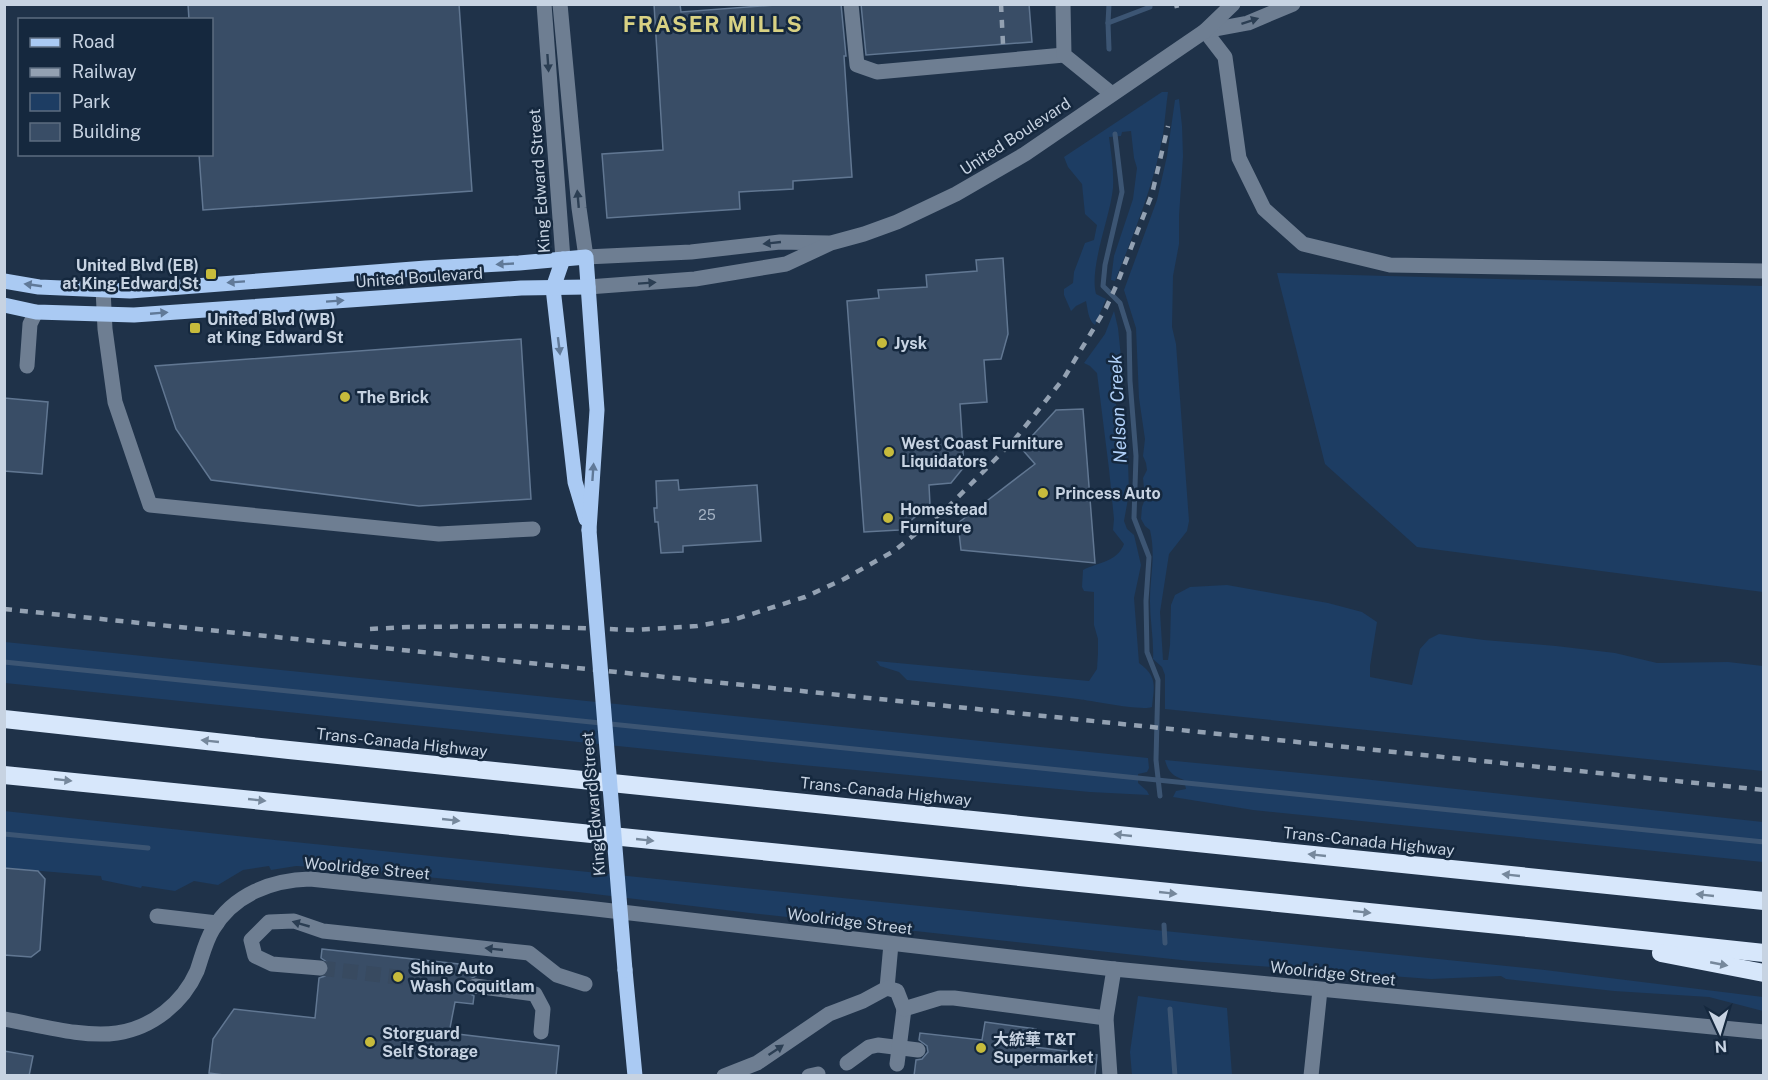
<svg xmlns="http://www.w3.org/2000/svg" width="1768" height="1080" viewBox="0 0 1768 1080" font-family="'Public Sans','Noto Sans SC',sans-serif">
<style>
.green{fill:#1d3d63}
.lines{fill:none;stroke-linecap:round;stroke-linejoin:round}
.stream{stroke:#3c5573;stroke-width:5}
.building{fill:#394d66;stroke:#617792;stroke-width:1.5}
.minor-tunnel{stroke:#384a60;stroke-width:15;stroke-dasharray:15 8;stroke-linecap:butt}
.minor{stroke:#6e7e92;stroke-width:15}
.major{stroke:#aacaf3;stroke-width:15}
.highway{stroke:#d7e7fb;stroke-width:18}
.rail{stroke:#93a1b2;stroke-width:4.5;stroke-dasharray:8 8;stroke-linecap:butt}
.major-bridge{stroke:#aacaf3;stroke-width:15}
.oneway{fill:#2b3e53}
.oneway2{fill:#607998}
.oneway3{fill:#76889c}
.poi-dot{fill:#c7bb3c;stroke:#15283e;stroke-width:2}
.labels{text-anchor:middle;stroke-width:5;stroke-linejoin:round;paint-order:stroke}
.number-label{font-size:14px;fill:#a4b2c3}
.street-label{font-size:16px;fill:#c7d3e2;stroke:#15283e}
.poi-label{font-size:16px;font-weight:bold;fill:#c7d3e2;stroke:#15283e;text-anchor:start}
.water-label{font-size:18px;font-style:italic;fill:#b1d1f9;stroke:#15283e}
.district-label{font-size:22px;font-weight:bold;letter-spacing:1.5px;fill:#d8d183;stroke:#15283e}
</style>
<rect width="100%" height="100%" fill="#1f3249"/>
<g class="green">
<path d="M1162 92H1168C1166 106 1165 120 1163 134 1154 185 1134 233 1115 281L1111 280 1114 256 1133 199 1137 168 1134 158 1131 131 1122 132 1121 136 1109 137C1111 153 1114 171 1113 188 1110 218 1089 267 1096 294L1106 299 1095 325C1088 320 1088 310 1086 301L1076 306 1071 311 1064 295V289L1073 283 1074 272 1085 243 1094 240 1097 225 1085 214 1082 184 1068 167 1064 157Z"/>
<path d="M1179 99 1182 126 1183 156 1179 216V244L1173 276 1172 327 1176 344 1189 521 1187 531 1169 554 1160 612 1163 660H1168L1170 645 1171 605 1175 595 1190 587 1227 585 1328 603 1362 612 1377 622 1370 666V677L1412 685 1420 649 1429 639 1439 634 1484 640 1556 646 1615 653 1657 663 1728 662 1763 666V771L1165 709V675L1162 667 1153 659C1154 640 1150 621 1150 602 1150 576 1156 556 1150 530L1145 526 1141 519 1142 507 1145 499 1143 478 1147 470 1146 463 1143 456 1145 439 1139 398 1136 328 1124 290 1157 200 1167 156 1175 100Z"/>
<path d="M1277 273 1763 286V592L1417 547 1325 464Z"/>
<path d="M1114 311 1118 328 1123 377 1114 391 1118 417 1127 429 1129 493 1124 521 1127 529 1134 535 1141 565 1134 598 1139 663C1158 677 1154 686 1152 707 1141 711 1093 701 1078 699 1021 692 964 686 907 680L899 672 880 666 876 661 1089 681 1097 669 1098 653V639L1094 625V592L1084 591 1082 587 1083 570C1099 562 1117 562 1124 544L1113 530 1114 519 1109 469 1097 373 1090 366 1084 363 1105 334Z"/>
<path d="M5 642 1148 758 1149 768 1147 772 1138 774V783L1147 791 1149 795 1090 792 802 765 5 683Z"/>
<path d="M1165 760 1363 779 1763 822V862L1253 810 1173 797 1176 791 1186 789 1184 780C1173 776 1168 772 1165 760Z"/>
<path d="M4 811 275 840 1545 970 1763 997V1011L1709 997 1614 991 1506 979 1501 976 1431 979 1190 961 750 913 578 892 335 868 296 866 271 870 269 866 243 870 218 885 194 881 175 891 142 886 141 888 102 880 101 876 5 868Z"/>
<path d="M1138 996 1227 1008 1232 1075H1132L1130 1052Z"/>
</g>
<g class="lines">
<g class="stream">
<path d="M1109 4 1108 23 1109 49"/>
<path d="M1108 23 1150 7V4"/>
<path d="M1115 134 1122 192 1105 265 1103 286 1120 303 1129 332 1130 381 1136 456 1134 518 1149 557 1146 601 1147 652 1158 680 1156 760 1160 796"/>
<path d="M4 662 1764 842"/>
<path d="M4 834 148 848"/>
<path d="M1164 925 1165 943"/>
<path d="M1170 1009 1175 1076"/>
</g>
</g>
<g class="building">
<path d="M188 4H459L472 191 203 210 199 154H212V20H189Z"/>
<path d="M654 4H680L681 12 789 4H841L846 56H844L852 177 793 181V189L739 192 740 209 607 218 602 154 663 150Z"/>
<path d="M861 4H1029L1032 42 866 55Z"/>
<path d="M1003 258 1008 334 1001 359 984 360 987 402 960 404 964 467 951 483 929 485 930 505 899 530 864 532 847 301 879 298 878 290 927 287 926 275 977 271 976 260Z"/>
<path d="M521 339 531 499 419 506 211 480 176 429 155 366Z"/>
<path d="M4 398 48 402 42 474 4 471Z"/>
<path d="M1083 409 1095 563 961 550 958 523 1035 464 1021 448 1056 410Z"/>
<path d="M678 480 679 490 757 485 761 541 683 546V552L661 553 658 522H655L654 508H657L656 481Z"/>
<path d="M4 868 38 871 45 879 40 950 31 957 4 955Z"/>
<path d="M322 949 477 966 476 976 468 980 465 985 469 993 474 996 473 1004 455 1002 449 1033 559 1046 556 1076H231L209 1073 213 1039 234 1009 315 1018 319 978 325 976 330 969 328 963 321 958Z"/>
<path d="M985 1022 1036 1029 1034 1047 1097 1055 1095 1076H914L916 1060 922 1059 928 1052 927 1046 919 1040 920 1033 982 1040Z"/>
<path d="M4 1051 33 1056 29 1076H4Z"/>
</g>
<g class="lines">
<path class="minor-tunnel" d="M320 968 475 986"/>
<g class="minor">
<path d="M544 4 563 259"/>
<path d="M560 4 579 208 586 257 691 252 780 242 828 243"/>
<path d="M851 4 857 65 877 72 1064 55"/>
<path d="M1063 4 1064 55 1112 94"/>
<path d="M1205 31 1225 57 1239 158 1264 209 1303 244 1390 265 1764 271"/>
<path d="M1205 31 1248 23 1293 4"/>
<path d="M588 287 695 279 786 264 831 243 864 234 897 222 956 194 1025 154 1205 31 1233 4"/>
<path d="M103 289 105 329 115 402 150 505 439 534 533 529"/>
<path d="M27 366 30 324 36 312"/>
<path d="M157 916 217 923"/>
<path d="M320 968 272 964 255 956 251 940 269 922 294 921 323 931 529 953 557 975 585 984"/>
<path d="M475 986 535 994 543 1009 541 1032"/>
<path d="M887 988 891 944"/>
<path d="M4 1019C39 1025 83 1038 117 1033 152 1028 183 1003 197 971 202 957 205 942 213 929 234 894 272 880 310 879L587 908 1114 969 1764 1032"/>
<path d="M847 1063 869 1047 878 1045 918 1050"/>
<path d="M897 1064 904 1009"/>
<path d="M724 1076 757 1063 829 1014 863 1001 887 988 897 991 904 1009 940 998H954L1106 1018"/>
<path d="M809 1076 818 1074"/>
<path d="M1110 1076 1106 1018 1114 969"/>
<path d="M1311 1076 1320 990"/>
</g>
<g class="major">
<path d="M563 259 553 288 575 482 586 519"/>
<path d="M4 281 39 287 130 291 426 268 519 263 586 257 597 410 589 530"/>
<path d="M4 305 36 312 134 315 521 288 588 287"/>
<path d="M625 970 635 1076"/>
</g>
<g class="highway">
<path d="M4 719 289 750 1764 901"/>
<path d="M4 775 1538 929 1764 953"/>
<path d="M1661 953 1764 973"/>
</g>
<g class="rail">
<path d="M1001 4 1003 44"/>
<path d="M1176 4 1177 8"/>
<path d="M4 609 1764 790"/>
<path d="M370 629 409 627 523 626 635 630 697 626 736 619 805 597 844 579 894 551 944 511 982 473 1015 439 1064 378 1106 308 1117 284 1152 194 1168 126"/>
</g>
<path class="major-bridge" d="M589 530 625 970"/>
</g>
<defs><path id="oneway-solid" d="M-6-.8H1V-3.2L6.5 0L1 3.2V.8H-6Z" transform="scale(1.5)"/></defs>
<g class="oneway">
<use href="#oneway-solid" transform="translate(1250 21) rotate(-18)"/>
<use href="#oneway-solid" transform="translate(548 63) rotate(86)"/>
<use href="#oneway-solid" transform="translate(578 199) rotate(-95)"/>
<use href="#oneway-solid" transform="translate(772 243) rotate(174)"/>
<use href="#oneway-solid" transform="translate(647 283) rotate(-4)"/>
<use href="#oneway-solid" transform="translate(301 924) rotate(-164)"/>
<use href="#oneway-solid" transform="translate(494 949) rotate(-174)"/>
<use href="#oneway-solid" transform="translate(776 1050) rotate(-34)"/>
</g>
<g class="oneway2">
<use href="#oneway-solid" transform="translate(505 264) rotate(177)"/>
<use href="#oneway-solid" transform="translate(236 282) rotate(176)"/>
<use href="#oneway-solid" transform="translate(33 285) rotate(-172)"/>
<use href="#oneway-solid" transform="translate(335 301) rotate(-4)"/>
<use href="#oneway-solid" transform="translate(159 313) rotate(-5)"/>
<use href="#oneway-solid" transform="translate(559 346) rotate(83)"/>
<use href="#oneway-solid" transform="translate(593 472) rotate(-86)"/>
</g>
<g class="oneway3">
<use href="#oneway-solid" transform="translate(210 741) rotate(-174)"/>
<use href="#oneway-solid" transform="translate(63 780) rotate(6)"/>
<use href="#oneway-solid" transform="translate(257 800) rotate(6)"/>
<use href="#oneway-solid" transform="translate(451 820) rotate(6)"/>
<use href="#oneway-solid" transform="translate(1123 835) rotate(-174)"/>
<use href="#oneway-solid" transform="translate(645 840) rotate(6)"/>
<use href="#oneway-solid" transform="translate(1317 855) rotate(-174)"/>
<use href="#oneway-solid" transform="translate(1511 875) rotate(-174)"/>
<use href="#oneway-solid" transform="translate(1168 893) rotate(6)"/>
<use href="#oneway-solid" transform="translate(1705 895) rotate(-174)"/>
<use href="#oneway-solid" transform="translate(1362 912) rotate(6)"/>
<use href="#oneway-solid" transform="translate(1719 964) rotate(11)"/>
</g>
<g class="poi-dot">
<rect x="205" y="268" width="12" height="12" rx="3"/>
<rect x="189" y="322" width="12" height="12" rx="3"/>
<circle cx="882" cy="343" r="6"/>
<circle cx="345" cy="397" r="6"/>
<circle cx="889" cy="452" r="6"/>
<circle cx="1043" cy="493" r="6"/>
<circle cx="888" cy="518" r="6"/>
<circle cx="398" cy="977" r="6"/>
<circle cx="370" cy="1042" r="6"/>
<circle cx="981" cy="1048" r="6"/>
</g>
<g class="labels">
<g class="number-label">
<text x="707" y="520">25</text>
</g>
<g class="street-label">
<text transform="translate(1015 136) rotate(-33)" y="6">United Boulevard</text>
<text transform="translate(539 181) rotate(-94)" y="6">King Edward Street</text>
<text transform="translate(419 277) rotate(-4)" y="6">United Boulevard</text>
<text transform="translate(402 742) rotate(6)" y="6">Trans-Canada Highway</text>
<text transform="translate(886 791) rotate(6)" y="6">Trans-Canada Highway</text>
<text transform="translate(593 804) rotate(-95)" y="6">King Edward Street</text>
<text transform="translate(1369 841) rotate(6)" y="6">Trans-Canada Highway</text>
<text transform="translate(367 868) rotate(5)" y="6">Woolridge Street</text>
<text transform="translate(850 921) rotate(7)" y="6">Woolridge Street</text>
<text transform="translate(1333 973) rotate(6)" y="6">Woolridge Street</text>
</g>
<g class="poi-label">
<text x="199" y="271" text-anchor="end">United Blvd (EB)<tspan x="199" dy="18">at King Edward St</tspan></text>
<text x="207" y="325">United Blvd (WB)<tspan x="207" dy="18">at King Edward St</tspan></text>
<text x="894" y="349">Jysk</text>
<text x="357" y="403">The Brick</text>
<text x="901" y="449">West Coast Furniture<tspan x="901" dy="18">Liquidators</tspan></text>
<text x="1055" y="499">Princess Auto</text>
<text x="900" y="515">Homestead<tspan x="900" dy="18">Furniture</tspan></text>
<text x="410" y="974">Shine Auto<tspan x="410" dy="18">Wash Coquitlam</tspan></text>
<text x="382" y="1039">Storguard<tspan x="382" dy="18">Self Storage</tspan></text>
<text x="993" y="1045">大統華 T&amp;T<tspan x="993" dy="18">Supermarket</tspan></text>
</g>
<g class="water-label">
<text transform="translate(1118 409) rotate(-93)" y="6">Nelson Creek</text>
</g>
<g class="district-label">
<text x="713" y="32">FRASER MILLS</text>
</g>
</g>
<rect width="1768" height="1080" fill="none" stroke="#c7d3e2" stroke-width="12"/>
<rect x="18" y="18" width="195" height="138" fill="#15283e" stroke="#5c6c80" stroke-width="1.5"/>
<rect x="30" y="38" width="30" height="9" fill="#aacaf3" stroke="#5c6c80" stroke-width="1.5"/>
<text x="72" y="48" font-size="18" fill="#c7d3e2">Road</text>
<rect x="30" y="68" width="30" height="9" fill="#93a1b2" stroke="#5c6c80" stroke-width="1.5"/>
<text x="72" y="78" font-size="18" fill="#c7d3e2">Railway</text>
<rect x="30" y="93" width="30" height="18" fill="#1d3d63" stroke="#5c6c80" stroke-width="1.5"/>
<text x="72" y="108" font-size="18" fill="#c7d3e2">Park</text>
<rect x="30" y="123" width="30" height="18" fill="#394d66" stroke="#5c6c80" stroke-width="1.5"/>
<text x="72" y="138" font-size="18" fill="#c7d3e2">Building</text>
<g transform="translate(1720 1032) rotate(176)" stroke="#15283e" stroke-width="4.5" paint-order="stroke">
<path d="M0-4.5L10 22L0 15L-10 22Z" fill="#c7d3e2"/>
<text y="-9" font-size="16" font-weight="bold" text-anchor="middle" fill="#c7d3e2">N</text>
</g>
</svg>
